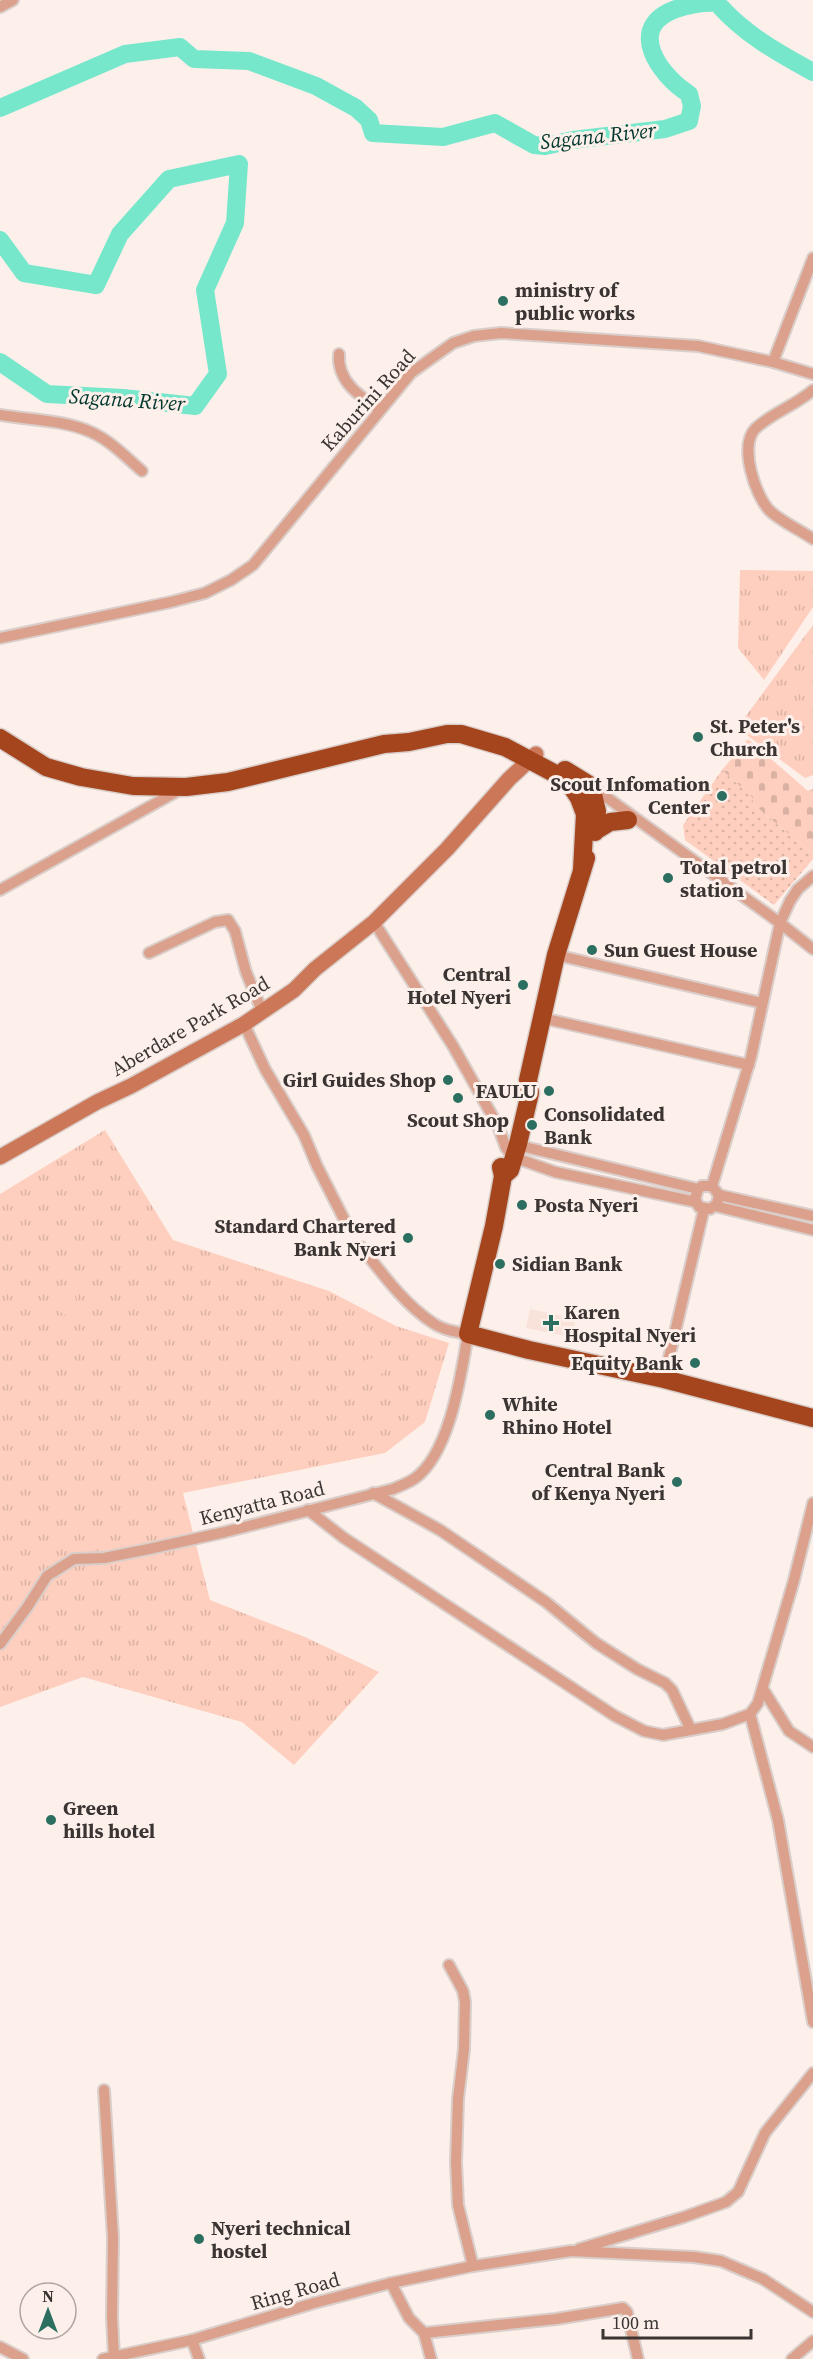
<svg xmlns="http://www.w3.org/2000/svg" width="813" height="2359" viewBox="0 0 813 2359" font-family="'Source Serif 4',serif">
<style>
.built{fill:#f8e2da}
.grass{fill:url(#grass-tufts)}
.cemetery{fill:url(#cemetery-stones)}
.park{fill:url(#park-dots)}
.garden{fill:#fecfbe}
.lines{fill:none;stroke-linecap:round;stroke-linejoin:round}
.river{stroke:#77e7cc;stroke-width:18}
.street-casing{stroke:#daceca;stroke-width:14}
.secondary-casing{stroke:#daceca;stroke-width:18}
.highway-casing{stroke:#daceca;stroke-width:21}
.street{stroke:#dca18c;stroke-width:10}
.secondary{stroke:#cc7757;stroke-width:15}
.highway{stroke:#a4451d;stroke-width:18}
.poi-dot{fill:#2c6f60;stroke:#fdf0eb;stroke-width:2}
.labels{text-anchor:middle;stroke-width:6;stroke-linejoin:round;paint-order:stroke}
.poi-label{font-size:20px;font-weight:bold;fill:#3a3533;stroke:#fdf0eb;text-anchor:start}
.street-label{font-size:20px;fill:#3a3533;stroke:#fdf0eb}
.water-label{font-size:21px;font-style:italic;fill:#00372d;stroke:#fdf0eb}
</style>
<defs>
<pattern id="grass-tufts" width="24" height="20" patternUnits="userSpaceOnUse" patternTransform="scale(1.5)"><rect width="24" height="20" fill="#fecfbe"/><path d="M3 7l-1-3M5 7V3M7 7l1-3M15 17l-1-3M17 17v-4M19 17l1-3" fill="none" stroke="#dab2a4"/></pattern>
<pattern id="cemetery-stones" width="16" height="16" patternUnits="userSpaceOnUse" patternTransform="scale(1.5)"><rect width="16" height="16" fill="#fecfbe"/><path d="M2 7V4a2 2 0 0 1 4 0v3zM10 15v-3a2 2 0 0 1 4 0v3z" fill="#dab2a4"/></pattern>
<pattern id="park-dots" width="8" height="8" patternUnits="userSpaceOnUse" patternTransform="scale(1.5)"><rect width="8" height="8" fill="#fecfbe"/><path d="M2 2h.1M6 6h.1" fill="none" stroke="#dab2a4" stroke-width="1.8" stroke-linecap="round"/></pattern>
</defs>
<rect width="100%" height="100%" fill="#fdf0eb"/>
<path class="built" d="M530 1309 576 1319 571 1337 526 1328Z"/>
<g class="grass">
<path d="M740 570 813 571V607L764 680 738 648Z"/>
<path d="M813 625V775L805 778 737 728Z"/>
<path d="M105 1130 173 1240 329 1291 396 1326 449 1343 425 1422 385 1453 183 1493 210 1600 305 1637 379 1672 294 1765 242 1722 83 1677 0 1707V1194Z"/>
</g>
<path class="cemetery" d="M748 739 808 791 813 789V854L754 805 752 797 722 770Z"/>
<path class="park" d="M722 770 752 797 754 805 813 854V859L774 905 685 840 683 825Z"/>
<g class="garden">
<path d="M59 1291H68L75 1295 77 1308 72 1315H65L58 1310 56 1297Z"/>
<path d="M380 1355 387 1363 385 1372C376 1377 367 1376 361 1367L364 1361Z"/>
</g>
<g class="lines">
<g class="river">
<path d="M0 108 125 54 180 47 194 59 249 61 316 86 356 108 369 120 373 133 443 137 495 123 534 145 545 146 573 140 665 129 689 121 692 106 689 94C659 75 625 27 676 9 691 4 702 2 717 3 744 34 778 53 813 72"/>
<path d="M0 240 24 273 96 285 120 234 169 179 239 164 235 223 205 290 218 374 195 406 123 398 47 394 0 362"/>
</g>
<defs>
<g id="street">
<path d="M0 7 13 0"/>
<path d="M339 354C337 381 359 396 379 409"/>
<path d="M773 362 813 258"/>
<path d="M813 390C796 405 770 414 755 429 739 446 755 496 770 511 782 522 800 530 813 539"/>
<path d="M0 415C30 420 66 420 93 433 112 442 127 458 142 471"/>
<path d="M0 638 171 602 205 593 231 580 253 565 411 373 453 343 474 336 501 333 698 346 773 362 813 374"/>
<path d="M591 786 780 923 813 949"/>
<path d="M0 890 183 788"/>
<path d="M374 922 453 1046 498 1126 506 1148 513 1157 555 1172 696 1202"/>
<path d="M149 953 215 922 228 920 235 931 246 972 262 1011"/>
<path d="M556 955 762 1003"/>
<path d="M542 1018 749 1065"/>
<path d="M244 1024 265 1069 304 1135 317 1166 346 1223"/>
<path d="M515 1142 525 1147 698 1189 702 1186H712L719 1195 717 1204 710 1209 699 1207 695 1199 698 1189"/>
<path d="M712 1186 751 1057 780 923 790 901 798 889 813 876"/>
<path d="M719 1195 813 1216"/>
<path d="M715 1206 813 1230"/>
<path d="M664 1379 704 1209"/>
<path d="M373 1493 440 1530 546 1602 596 1643 637 1669 665 1683 672 1690 691 1730"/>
<path d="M308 1510 344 1538 615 1716 644 1731 663 1735 723 1724 750 1714 758 1703 794 1580 813 1503"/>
<path d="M0 1644 28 1606 47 1576 74 1559 104 1558 149 1549 225 1532 393 1489C400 1486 408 1483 414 1479 450 1454 461 1375 468 1334 456 1332 443 1330 433 1323 404 1304 382 1273 361 1247"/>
<path d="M763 1689 789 1731 813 1747"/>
<path d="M750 1714 778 1820 813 2022"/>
<path d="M449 1965 463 1991 465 2002 464 2049 458 2099 456 2163 458 2205 473 2266"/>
<path d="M104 2090 113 2238 112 2317 114 2357"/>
<path d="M579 2249 684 2217 726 2202 738 2192 765 2133 813 2073"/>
<path d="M391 2283 409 2318 424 2333 431 2359"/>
<path d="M424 2333 556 2319 623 2308 627 2312 638 2359"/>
<path d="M192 2340 199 2359"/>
<path d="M0 2347 23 2359"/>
<path d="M103 2359 192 2340 314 2303 391 2283 473 2266 571 2251 694 2257 721 2261 763 2279 813 2312"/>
<path d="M792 2359 813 2341"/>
</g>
<path id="secondary" d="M0 1157 97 1102 131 1086 244 1024 294 990 315 969 374 922 447 849 509 779 536 754"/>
<g id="highway">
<path d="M0 738 46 767 81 777 133 786 186 787 228 782 384 744 409 742 447 734H461L505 747 567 780 579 798 585 814 582 870"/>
<path d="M565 770 591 786 597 811 595 832"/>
<path d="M595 831 610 822 628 820"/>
<path d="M501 1167 503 1176 494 1226 468 1334 529 1350 664 1379 813 1418"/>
<path d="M503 1176 510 1170 518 1144 530 1093 528 1080 556 955 586 858"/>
</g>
</defs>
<use href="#street" class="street-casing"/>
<use href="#secondary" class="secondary-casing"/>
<use href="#highway" class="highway-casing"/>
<use href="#street" class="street"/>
<use href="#secondary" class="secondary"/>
<use href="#highway" class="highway"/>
</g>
<g class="poi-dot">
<circle cx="503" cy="301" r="6"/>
<circle cx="698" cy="737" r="6"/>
<circle cx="722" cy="796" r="6"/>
<circle cx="668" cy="878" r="6"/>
<circle cx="592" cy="950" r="6"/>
<circle cx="523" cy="985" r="6"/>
<circle cx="448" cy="1080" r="6"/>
<circle cx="549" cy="1091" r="6"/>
<circle cx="458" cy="1098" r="6"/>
<circle cx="532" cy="1125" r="6"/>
<circle cx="522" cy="1205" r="6"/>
<circle cx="408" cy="1238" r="6"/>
<circle cx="500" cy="1264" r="6"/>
<path d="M548 1314h6v6h6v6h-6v6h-6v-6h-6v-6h6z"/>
<circle cx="695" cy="1363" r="6"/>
<circle cx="490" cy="1415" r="6"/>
<circle cx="677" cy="1482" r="6"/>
<circle cx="51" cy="1820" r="6"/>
<circle cx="199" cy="2239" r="6"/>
</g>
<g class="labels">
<g class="poi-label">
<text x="515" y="297">ministry of<tspan x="515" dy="23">public works</tspan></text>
<text x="710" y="733">St. Peter's<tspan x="710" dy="23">Church</tspan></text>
<text x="710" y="791" text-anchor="end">Scout Infomation<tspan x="710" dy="23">Center</tspan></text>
<text x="680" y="874">Total petrol<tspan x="680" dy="23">station</tspan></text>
<text x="604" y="957">Sun Guest House</text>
<text x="511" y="981" text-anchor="end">Central<tspan x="511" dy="23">Hotel Nyeri</tspan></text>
<text x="436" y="1087" text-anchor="end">Girl Guides Shop</text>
<text x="537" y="1098" text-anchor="end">FAULU</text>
<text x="544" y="1121">Consolidated<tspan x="544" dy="23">Bank</tspan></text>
<text x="458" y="1127" text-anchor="middle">Scout Shop</text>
<text x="534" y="1212">Posta Nyeri</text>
<text x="396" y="1233" text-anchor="end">Standard Chartered<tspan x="396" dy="23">Bank Nyeri</tspan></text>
<text x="512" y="1271">Sidian Bank</text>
<text x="564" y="1319">Karen<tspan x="564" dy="23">Hospital Nyeri</tspan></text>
<text x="683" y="1370" text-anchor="end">Equity Bank</text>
<text x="502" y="1411">White<tspan x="502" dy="23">Rhino Hotel</tspan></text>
<text x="665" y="1477" text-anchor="end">Central Bank<tspan x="665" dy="23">of Kenya Nyeri</tspan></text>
<text x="63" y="1815">Green<tspan x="63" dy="23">hills hotel</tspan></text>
<text x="211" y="2235">Nyeri technical<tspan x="211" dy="23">hostel</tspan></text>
</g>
<g class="street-label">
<text transform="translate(368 400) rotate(-48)" y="7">Kaburini Road</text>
<text transform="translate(190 1026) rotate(-30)" y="7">Aberdare Park Road</text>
<text transform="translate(262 1503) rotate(-14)" y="7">Kenyatta Road</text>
<text transform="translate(295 2291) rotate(-16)" y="7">Ring Road</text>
</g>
<g class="water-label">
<text transform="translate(598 136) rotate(-6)" y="7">Sagana River</text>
<text transform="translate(127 400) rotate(4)" y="7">Sagana River</text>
</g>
</g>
<g transform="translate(48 2311)"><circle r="28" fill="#fdf0eb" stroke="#afa5a1" stroke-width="1.5"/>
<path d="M0-4.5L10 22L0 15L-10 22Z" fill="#2c6f60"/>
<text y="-9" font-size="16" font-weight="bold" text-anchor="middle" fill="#3a3533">N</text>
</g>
<path d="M603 2329v9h148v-9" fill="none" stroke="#3a3533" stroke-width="3"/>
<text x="612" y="2329" font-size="18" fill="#3a3533" stroke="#fdf0eb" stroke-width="4.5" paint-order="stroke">100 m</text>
</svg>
